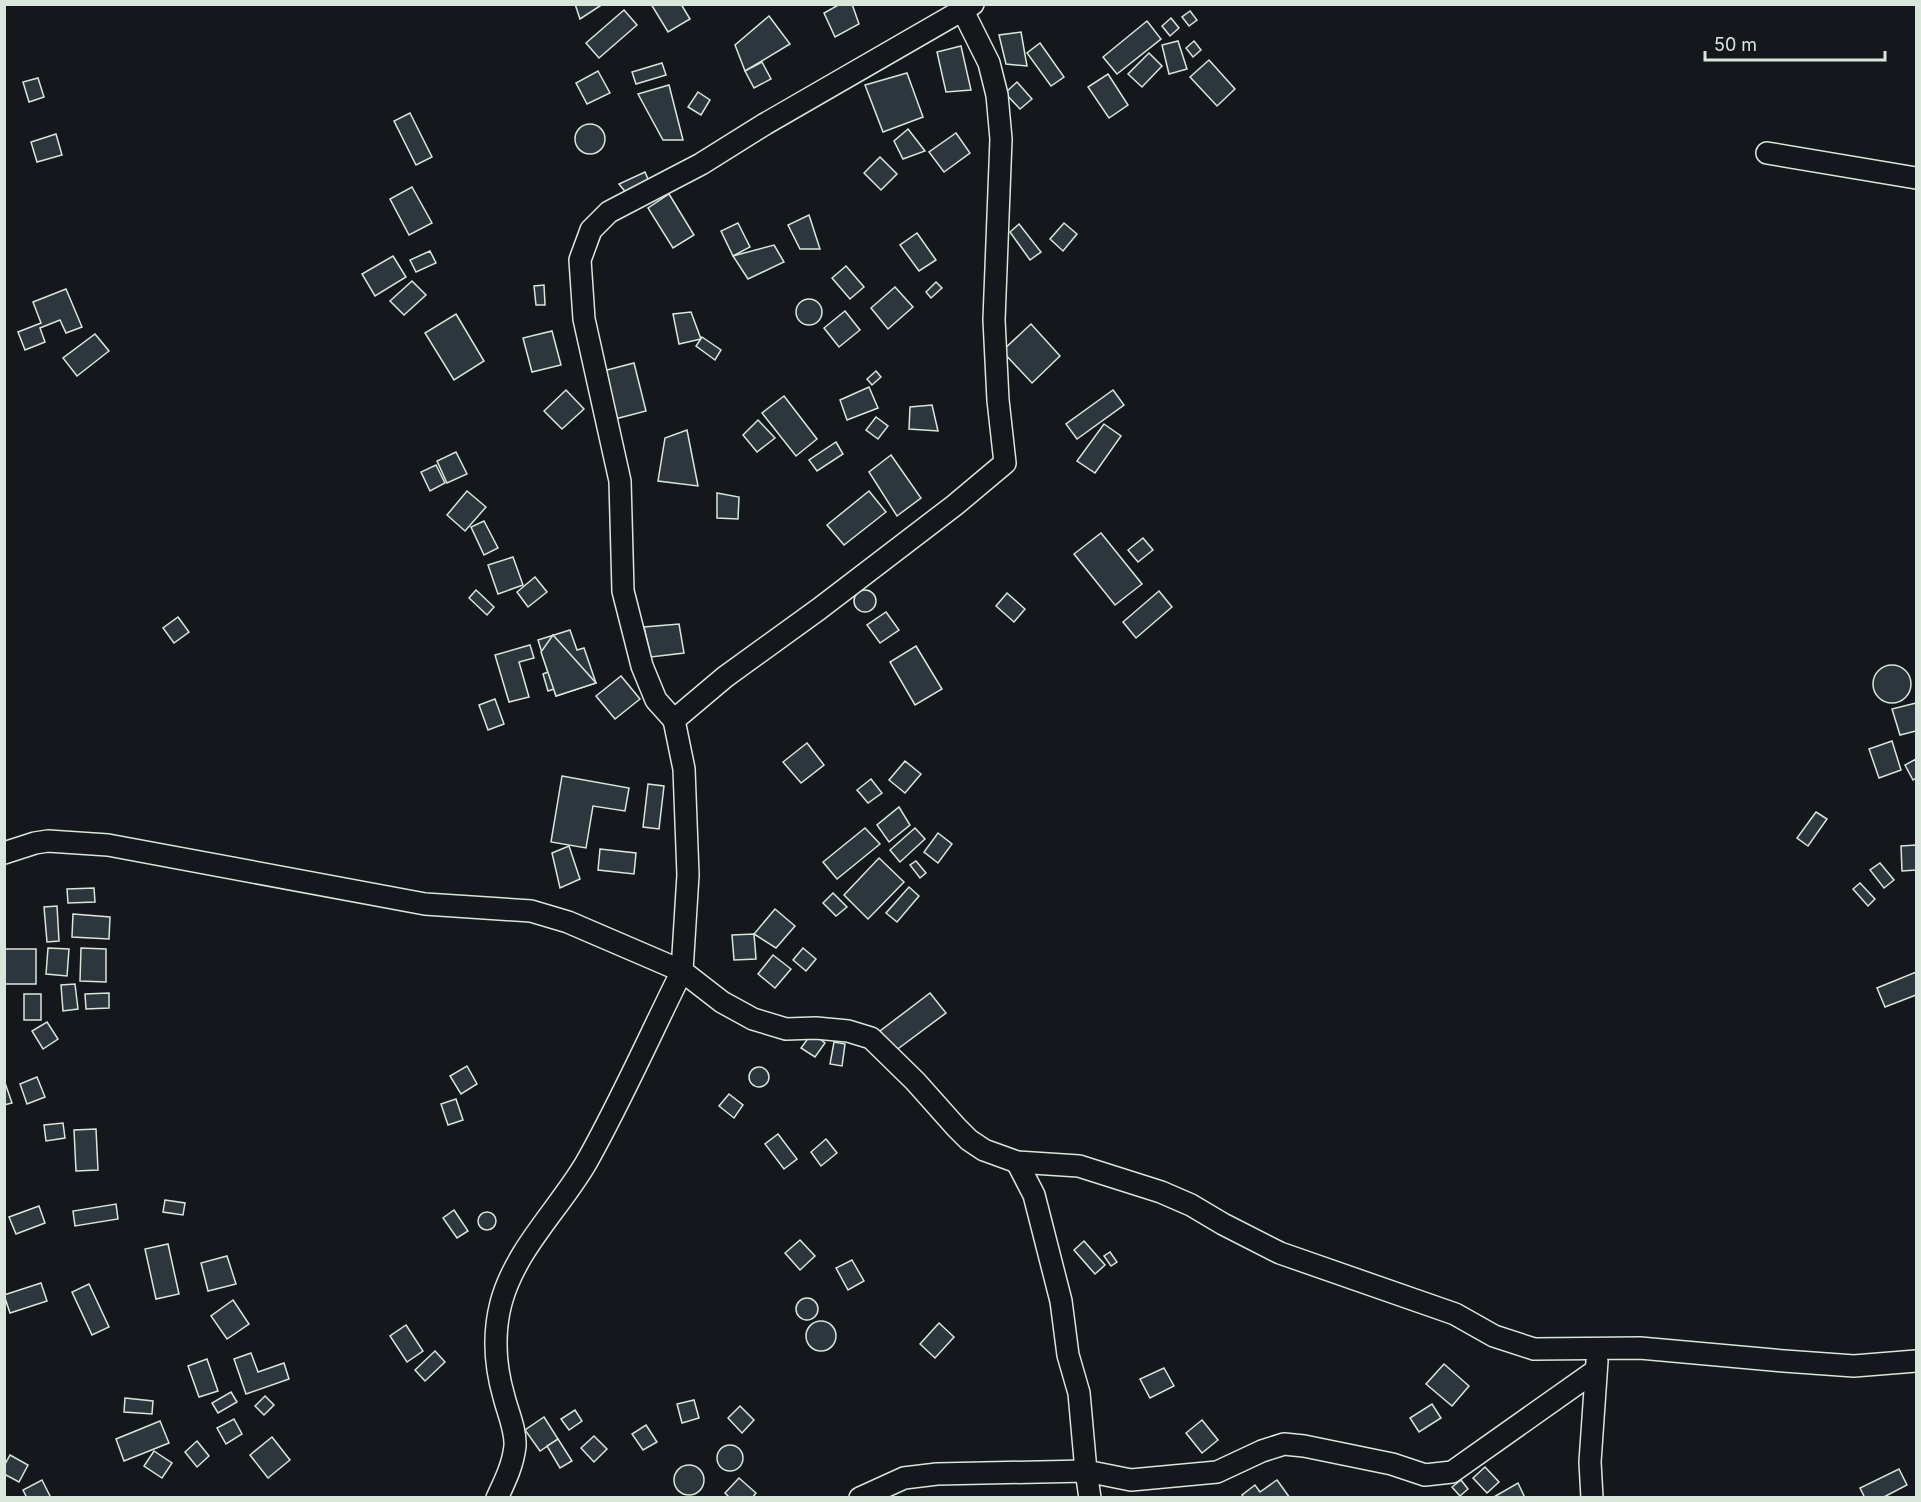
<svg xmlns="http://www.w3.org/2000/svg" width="1921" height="1502" viewBox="0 0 1921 1502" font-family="Inter,sans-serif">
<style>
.building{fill:#2c363c;stroke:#d8e6dc;stroke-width:1.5}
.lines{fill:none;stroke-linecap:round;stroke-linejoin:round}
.street-casing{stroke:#d8e6dc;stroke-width:24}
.street{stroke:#14181c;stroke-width:21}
</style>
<rect width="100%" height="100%" fill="#14181c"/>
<g class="building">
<path d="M575 4H603L580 19Z"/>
<path d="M651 4H681L690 19 668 32Z"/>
<path d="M840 4H852L859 24 835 37 824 13Z"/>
<path d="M624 10 637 25 599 58 586 43Z"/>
<path d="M1190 11 1197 20 1189 26 1182 17Z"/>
<path d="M769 16 790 44 745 71 735 45Z"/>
<path d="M1171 18 1179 28 1170 36 1162 26Z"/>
<path d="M1147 21 1161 39 1117 74 1103 57Z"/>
<path d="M1021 32 1027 66 1006 64 999 35Z"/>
<path d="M1178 41 1187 69 1169 74 1162 45Z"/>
<path d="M1194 41 1201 50 1193 57 1186 48Z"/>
<path d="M1040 43 1064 77 1051 86 1027 53Z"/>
<path d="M961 46 971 90 946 92 937 52Z"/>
<path d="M1149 53 1162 66 1142 87 1128 74Z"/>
<path d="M1209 60 1235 89 1217 106 1190 77Z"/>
<path d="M762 62 771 79 754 88 745 71Z"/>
<path d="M662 63 666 75 636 84 632 72Z"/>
<path d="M598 71 610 93 587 104 576 83Z"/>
<path d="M907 73 923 117 883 132 865 85Z"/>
<path d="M1108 74 1128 105 1109 118 1088 87Z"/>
<path d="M38 78 44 97 29 102 23 82Z"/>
<path d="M1017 82 1032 99 1020 109 1005 93Z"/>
<path d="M669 85 683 140H663L638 94Z"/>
<path d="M698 92 710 100 701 115 688 107Z"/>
<path d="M410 113 432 157 416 165 394 121Z"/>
<circle cx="590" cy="139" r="15"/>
<path d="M908 129 925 151 903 159 894 141Z"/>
<path d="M956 133 970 153 944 172 929 152Z"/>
<path d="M56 134 62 155 37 162 31 142Z"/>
<path d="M880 157 897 174 881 190 864 173Z"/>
<path d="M645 172 650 184 628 195 619 184Z"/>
<path d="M412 187 432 223 409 235 390 199Z"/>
<path d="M669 194 694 235 673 248 648 208Z"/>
<path d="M809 215 820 249H800L788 225Z"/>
<path d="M738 223 750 247 733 256 721 231Z"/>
<path d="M1064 223 1077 234 1063 251 1050 239Z"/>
<path d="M1019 224 1041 252 1030 260 1010 232Z"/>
<path d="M917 233 936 260 919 271 900 245Z"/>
<path d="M774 245 784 262 748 279 733 256Z"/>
<path d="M430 251 436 263 416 272 410 260Z"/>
<path d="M393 256 406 277 375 296 362 274Z"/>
<path d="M846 266 864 287 850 299 832 278Z"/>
<path d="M412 281 426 295 404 315 390 301Z"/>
<path d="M936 282 942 288 931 298 926 292Z"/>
<path d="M544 285 545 305H536L534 286Z"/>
<path d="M895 287 913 307 888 329 871 308Z"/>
<path d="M66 289 82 327 66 333 60 320 40 328 45 342 25 350 18 332 41 323 33 302Z"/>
<circle cx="809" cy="312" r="13"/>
<path d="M845 311 860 330 839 347 824 328Z"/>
<path d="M691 312 701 339 679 344 673 314Z"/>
<path d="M456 314 484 361 454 380 425 333Z"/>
<path d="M1031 324 1060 356 1032 383 1002 351Z"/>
<path d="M552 331 561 365 532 372 523 338Z"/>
<path d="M95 334 109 351 77 376 63 358Z"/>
<path d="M702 337 721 350 715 360 696 346Z"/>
<path d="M634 363 646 411 615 419 603 371Z"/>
<path d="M876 371 881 377 872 385 867 379Z"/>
<path d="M869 387 878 408 847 420 840 400Z"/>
<path d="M566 390 584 409 562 429 544 411Z"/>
<path d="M1113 390 1124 405 1077 439 1066 424Z"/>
<path d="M784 396 817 439 796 456 762 413Z"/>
<path d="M932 405 938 431 909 429 910 407Z"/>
<path d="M876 417 888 426 878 439 866 430Z"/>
<path d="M758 420 775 438 757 452 743 435Z"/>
<path d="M1104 424 1121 436 1095 473 1077 461Z"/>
<path d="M687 430 698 486 658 481 665 438Z"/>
<path d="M836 442 843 454 817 471 809 460Z"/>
<path d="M456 452 467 474 447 483 437 461Z"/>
<path d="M891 455 921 498 897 516 869 472Z"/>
<path d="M436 465 445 483 430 491 421 472Z"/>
<path d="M467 491 486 507 465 531 447 515Z"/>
<path d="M869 491 886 512 844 545 827 525Z"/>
<path d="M717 493 739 497 738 519 717 518Z"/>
<path d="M484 521 498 548 484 555 471 527Z"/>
<path d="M1101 533 1142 584 1115 605 1074 554Z"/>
<path d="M1143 538 1153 550 1138 562 1128 550Z"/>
<path d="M513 557 523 585 498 594 488 565Z"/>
<path d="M535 577 547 592 528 607 517 592Z"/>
<path d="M476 590 494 607 487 615 469 598Z"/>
<circle cx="865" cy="601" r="11"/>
<path d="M1159 591 1172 607 1136 638 1123 622Z"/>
<path d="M1007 593 1025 609 1014 622 996 606Z"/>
<path d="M886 612 899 630 880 643 867 625Z"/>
<path d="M178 617 189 632 174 643 163 628Z"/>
<path d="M679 624 684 653 651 657 644 627Z"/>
<path d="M570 630 577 650 584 648 596 683 556 696 554 689 548 691 543 674 548 672 538 640Z"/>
<path d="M553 635 596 683 556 696 541 652Z"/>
<path d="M530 645 534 658 519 662 529 697 509 702 495 655Z"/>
<path d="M916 646 942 689 915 705 890 662Z"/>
<circle cx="1892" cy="684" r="19"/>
<path d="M621 676 640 699 615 719 596 696Z"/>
<path d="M495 699 504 724 488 730 479 705Z"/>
<path d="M1916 703V731L1900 735 1892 709Z"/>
<path d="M1892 741 1901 770 1879 778 1869 749Z"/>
<path d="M807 743 824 765 801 783 783 762Z"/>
<path d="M1916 759V778L1913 780 1905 765Z"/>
<path d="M905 761 921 774 905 793 889 780Z"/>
<path d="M562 776 629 788 625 811 593 806 586 848 551 842Z"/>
<path d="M871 779 882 793 868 803 857 790Z"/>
<path d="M648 784 664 786 659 829 643 827Z"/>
<path d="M899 807 910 825 889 842 877 825Z"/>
<path d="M1816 812 1827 819 1808 846 1797 838Z"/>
<path d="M865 828 880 844 837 879 823 862Z"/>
<path d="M915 828 925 839 900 862 890 850Z"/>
<path d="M938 833 952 844 938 863 924 852Z"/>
<path d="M1916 845V870L1902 871 1901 846Z"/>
<path d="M569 846 580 879 560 888 552 853Z"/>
<path d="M600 849 636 853 634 874 598 870Z"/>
<path d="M879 858 904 882 868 919 844 895Z"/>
<path d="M916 861 926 873 920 878 910 865Z"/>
<path d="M1880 863 1894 880 1884 888 1870 870Z"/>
<path d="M1860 883 1875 899 1868 906 1853 889Z"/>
<path d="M909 887 919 896 897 922 886 913Z"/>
<path d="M94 888 95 902 68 903 67 889Z"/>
<path d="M833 893 847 907 836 916 823 903Z"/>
<path d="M57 906 59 941 47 942 44 907Z"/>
<path d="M775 909 795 926 776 948 754 934Z"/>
<path d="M73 914 110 917 109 939 72 937Z"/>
<path d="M754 934 756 959 734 960 732 935Z"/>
<path d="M48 948 69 949 67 976 46 974Z"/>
<path d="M81 948 106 949V982L80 981Z"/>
<path d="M803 948 816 959 806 971 793 960Z"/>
<rect x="4" y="949" width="32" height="35"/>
<path d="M773 955 791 969 775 988 758 974Z"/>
<path d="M1916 972V995L1885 1007 1877 988Z"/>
<path d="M75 984 78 1009 63 1011 61 985Z"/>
<path d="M109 993V1008L86 1009 85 994Z"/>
<path d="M930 993 946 1013 895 1051 880 1031Z"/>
<rect x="24" y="994" width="17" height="26"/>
<path d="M47 1022 58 1039 43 1049 32 1031Z"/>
<path d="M812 1033 825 1043 815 1057 801 1048Z"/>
<path d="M834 1042 845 1044 842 1066 830 1064Z"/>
<path d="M467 1066 477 1084 461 1094 450 1076Z"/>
<circle cx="759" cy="1077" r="10"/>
<path d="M37 1077 45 1097 27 1104 20 1084Z"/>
<path d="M4 1080 12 1103 4 1105Z"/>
<path d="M729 1094 743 1105 734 1118 719 1106Z"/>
<path d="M456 1099 463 1120 448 1125 441 1104Z"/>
<path d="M63 1123 65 1138 46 1141 44 1125Z"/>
<path d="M96 1129 98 1170 76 1171 74 1130Z"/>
<path d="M778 1134 797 1159 784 1169 765 1144Z"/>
<path d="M826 1139 837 1153 821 1166 811 1152Z"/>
<path d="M165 1200 185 1203 183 1215 163 1212Z"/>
<path d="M116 1204 118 1219 75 1226 73 1211Z"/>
<path d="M39 1206 45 1223 16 1234 9 1217Z"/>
<path d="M454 1210 468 1231 457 1238 443 1218Z"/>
<circle cx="487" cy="1221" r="9"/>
<path d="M800 1240 815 1256 800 1270 785 1253Z"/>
<path d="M1084 1241 1105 1265 1095 1274 1074 1250Z"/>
<path d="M168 1244 179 1294 156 1299 145 1249Z"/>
<path d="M1110 1252 1117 1262 1111 1266 1104 1256Z"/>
<path d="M227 1256 236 1284 208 1291 201 1263Z"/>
<path d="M852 1260 864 1281 848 1290 836 1268Z"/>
<path d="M41 1283 47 1301 10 1313 4 1295Z"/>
<path d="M89 1284 109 1327 92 1335 72 1292Z"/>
<circle cx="807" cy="1309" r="11"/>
<path d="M233 1300 249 1324 227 1339 211 1316Z"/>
<circle cx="821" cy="1336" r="15"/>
<path d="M939 1323 954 1337 935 1358 920 1344Z"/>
<path d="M406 1325 423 1351 407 1362 390 1336Z"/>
<path d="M435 1351 445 1362 425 1381 415 1370Z"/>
<path d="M251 1353 258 1372 284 1363 289 1379 246 1394 234 1359Z"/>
<path d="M207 1359 218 1391 199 1397 188 1366Z"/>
<path d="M1444 1364 1469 1386 1452 1406 1426 1384Z"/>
<path d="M1164 1368 1174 1386 1150 1398 1140 1379Z"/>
<path d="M231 1392 237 1402 218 1413 212 1403Z"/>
<path d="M265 1396 274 1405 264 1415 255 1406Z"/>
<path d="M125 1398 153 1401 152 1414 124 1412Z"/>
<path d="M694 1400 699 1418 682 1423 677 1404Z"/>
<path d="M1432 1404 1441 1418 1419 1432 1410 1418Z"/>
<path d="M740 1406 754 1420 742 1433 728 1418Z"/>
<path d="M575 1410 582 1421 569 1430 561 1419Z"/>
<path d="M544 1417 558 1439 540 1451 525 1430Z"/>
<path d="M234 1419 242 1434 226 1444 217 1428Z"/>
<path d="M1202 1420 1218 1440 1202 1453 1186 1433Z"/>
<path d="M160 1421 169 1443 124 1461 116 1439Z"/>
<path d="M646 1425 657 1442 643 1450 632 1434Z"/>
<path d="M594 1436 607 1449 594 1462 581 1448Z"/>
<path d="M272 1437 290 1460 268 1478 250 1455Z"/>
<path d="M558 1439 572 1461 560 1468 547 1446Z"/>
<path d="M197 1441 209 1456 197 1467 185 1452Z"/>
<circle cx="730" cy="1458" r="13"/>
<path d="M154 1451 172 1463 162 1478 144 1466Z"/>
<path d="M10 1455 28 1465 19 1482 4 1474V1466Z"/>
<circle cx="689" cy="1480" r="15"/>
<path d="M1485 1467 1499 1482 1487 1493 1473 1478Z"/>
<path d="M1899 1469 1907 1485 1882 1498H1865L1860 1488Z"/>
<path d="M739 1478 756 1493 752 1498H730L725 1493Z"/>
<path d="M42 1480 51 1498H27L23 1490Z"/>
<path d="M1277 1480 1290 1498H1244L1242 1495 1255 1485 1260 1492Z"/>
<path d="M1461 1480 1468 1489 1460 1496 1452 1487Z"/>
<path d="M1518 1483 1525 1498H1492Z"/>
</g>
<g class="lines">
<defs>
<g id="street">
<path d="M962 9 989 63 997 95 1001 139 994 320 998 400 1005 463 955 505 819 609 725 677 674 720 684 769 688 875 682 971 722 1002 753 1019 786 1029 816 1028 848 1031 871 1038 915 1081 956 1127 969 1140 984 1150 1017 1162 1079 1166 1161 1192 1191 1205 1223 1224 1280 1253 1455 1314 1494 1336 1534 1349 1640 1348 1784 1361 1854 1366 1916 1361"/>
<path d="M1767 153 1916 178"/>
<path d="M674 720 656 700 642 666 623 591 620 481 584 319 580 260 591 230 609 212 701 164 765 124 973 4"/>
<path d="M4 853 35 843 48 841 108 845 425 904 531 911 568 922 682 971C650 1035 621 1101 586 1163 559 1209 515 1250 501 1303 493 1334 495 1366 504 1397 508 1413 516 1430 515 1446 513 1465 505 1481 497 1498"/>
<path d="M1017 1162 1034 1195 1061 1301 1068 1355 1079 1393 1086 1471 1131 1480 1217 1472 1262 1451 1284 1444 1304 1446 1392 1464 1425 1475 1452 1472 1595 1371"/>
<path d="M860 1498 904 1478 937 1474 1086 1471 1090 1498"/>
<path d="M1592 1498 1590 1462 1597 1361"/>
</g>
</defs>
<use href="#street" class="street-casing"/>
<use href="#street" class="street"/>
</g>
<rect width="1921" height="1502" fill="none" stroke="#d8e6dc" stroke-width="12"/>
<path d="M1705 51v9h180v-9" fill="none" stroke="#d8e6dc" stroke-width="3"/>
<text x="1714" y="51" font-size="18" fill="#d8e6dc" stroke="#14181c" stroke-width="4.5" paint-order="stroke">50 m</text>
</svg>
